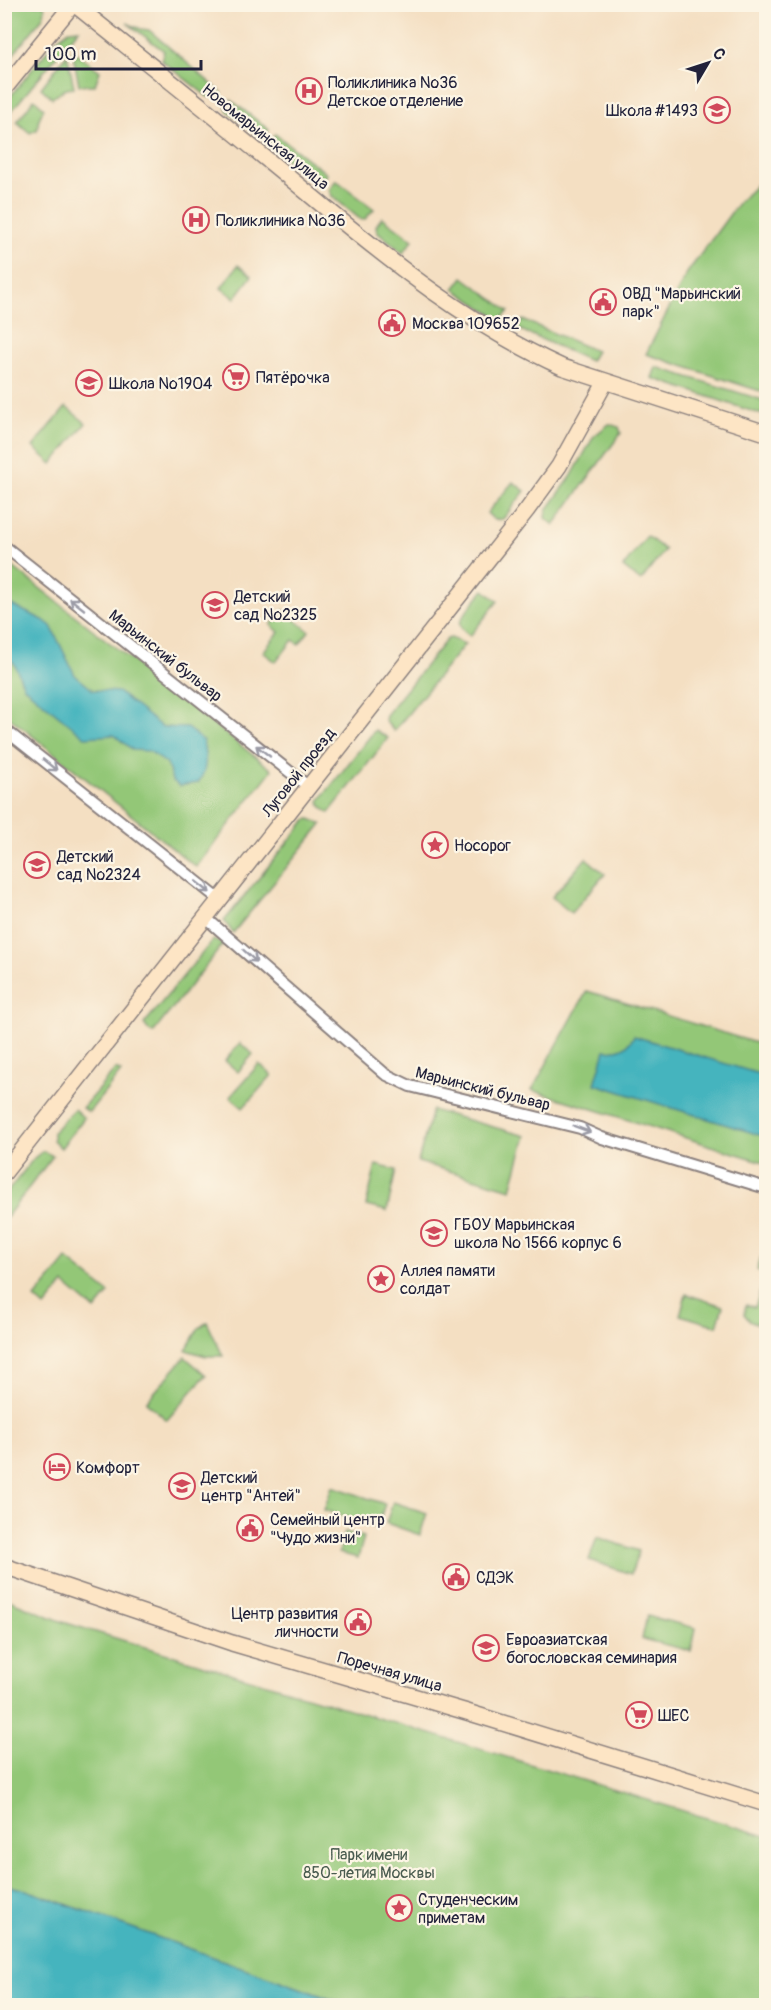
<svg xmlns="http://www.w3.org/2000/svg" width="771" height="2010" viewBox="0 0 771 2010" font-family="Pangolin,sans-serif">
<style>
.green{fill:#93c777;stroke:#5a7459;stroke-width:1.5}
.water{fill:#45b4be;stroke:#346b7c;stroke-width:1.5}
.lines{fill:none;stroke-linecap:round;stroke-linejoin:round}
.street-casing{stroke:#8b807e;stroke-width:14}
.secondary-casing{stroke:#8b807e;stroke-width:18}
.street{stroke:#fff;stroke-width:10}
.secondary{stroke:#fde5c5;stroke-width:15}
.oneway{stroke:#9c9ca7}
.labels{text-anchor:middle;stroke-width:4.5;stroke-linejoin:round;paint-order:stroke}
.poi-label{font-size:16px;fill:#22223b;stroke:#fcf5e5;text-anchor:start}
.street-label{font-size:16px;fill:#22223b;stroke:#fcf5e5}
.park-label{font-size:16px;fill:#4a5c50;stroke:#fcf5e5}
</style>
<rect width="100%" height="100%" fill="#fcf5e5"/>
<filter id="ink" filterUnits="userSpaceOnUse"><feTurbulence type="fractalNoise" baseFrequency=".0167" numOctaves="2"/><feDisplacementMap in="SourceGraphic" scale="12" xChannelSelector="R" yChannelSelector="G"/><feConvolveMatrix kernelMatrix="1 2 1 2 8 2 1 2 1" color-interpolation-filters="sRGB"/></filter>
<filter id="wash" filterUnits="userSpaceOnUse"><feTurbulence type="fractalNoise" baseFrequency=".008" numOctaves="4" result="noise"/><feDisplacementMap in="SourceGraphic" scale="24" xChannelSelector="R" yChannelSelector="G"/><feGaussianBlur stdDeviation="1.35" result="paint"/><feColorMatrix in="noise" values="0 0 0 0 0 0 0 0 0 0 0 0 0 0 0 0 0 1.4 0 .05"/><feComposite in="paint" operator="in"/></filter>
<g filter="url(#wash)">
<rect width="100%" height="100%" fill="#f4dfc2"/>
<g class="green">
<path d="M5 4 44 5C46 11 44 15 41 20L12 56 5 55Z"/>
<path d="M127 23 141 29 149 30 222 93 218 97H208L161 60 164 51Z"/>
<path d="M79 29 5 119V103L55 41 69 30Z"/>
<path d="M72 50 100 71 95 85H79Z"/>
<path d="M67 54 74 87 64 90 52 98 41 88Z"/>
<path d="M34 99 44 108 39 119 37 130 30 133 17 122Z"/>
<path d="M231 100 269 130 263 138 259 137 228 111 226 107Z"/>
<path d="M275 134 327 174C323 179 320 182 313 181L270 146 269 143Z"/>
<path d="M766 175V393L646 354 687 273 739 202Z"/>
<path d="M336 180 374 209 365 219 361 220 332 196 329 190Z"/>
<path d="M382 217 413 240 403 253 377 231 376 226Z"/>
<path d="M238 265 252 276 235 298 221 288Z"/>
<path d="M463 277 509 311 502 318H498L454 289Z"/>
<path d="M523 320 596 351 590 361 516 328Z"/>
<path d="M656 367 766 401V416L652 378Z"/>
<path d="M66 407 86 423 52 464 33 447Z"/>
<path d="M609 424 619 427 621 433 554 525 546 518 547 510 571 477 594 436Z"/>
<path d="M513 482 525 491 503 519 494 520 487 513Z"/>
<path d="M647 536 665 550 641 581 623 567Z"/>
<path d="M4 560 272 770 196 867 5 714Z"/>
<path d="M484 590 498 601 470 636C467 633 460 630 460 624 460 617 479 596 484 590Z"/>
<path d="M283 610 309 631 299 644 293 640 276 662 263 652 279 632 271 625Z"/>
<path d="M451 638 465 644 394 731 385 721 386 715 447 639Z"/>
<path d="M375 730 388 738 329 813 321 806 319 801Z"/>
<path d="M310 819 322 824 233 933 224 921 306 820Z"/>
<path d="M586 858 605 874 571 913 552 897Z"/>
<path d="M213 940 224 943 153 1033 149 1031 144 1024Z"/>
<path d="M587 991 766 1046V1163L532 1090Z"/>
<path d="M240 1043 253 1054 238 1072 225 1061Z"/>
<path d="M259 1064 272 1075 243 1108 230 1097Z"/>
<path d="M116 1069 121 1072 89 1112 82 1108Z"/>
<path d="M74 1109 84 1118 61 1148 53 1140V1132Z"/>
<path d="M432 1110 526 1136 511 1189 418 1162Z"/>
<path d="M43 1151 53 1156 5 1219V1195L34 1158Z"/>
<path d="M376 1165 396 1170 387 1211 366 1206Z"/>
<path d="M766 1254V1317L761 1315 758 1324 749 1320 744 1314 746 1305 755 1307 766 1274 757 1270 761 1257Z"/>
<path d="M67 1259 109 1293 95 1310 64 1284 45 1307 35 1298Z"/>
<path d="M686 1294 723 1306 717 1326 680 1315Z"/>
<path d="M207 1322 223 1356H206L186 1350 198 1329Z"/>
<path d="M185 1357 206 1375 167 1420 146 1402Z"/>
<path d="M332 1486 385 1504 377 1528 324 1510Z"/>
<path d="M393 1502 427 1513 420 1535 386 1523Z"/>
<path d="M345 1532 364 1537 358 1558 339 1553Z"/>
<path d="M597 1537 639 1551 631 1574 589 1560Z"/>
<path d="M4 1598 63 1622 766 1836V2005H347L26 1890 5 1885Z"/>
<path d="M647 1616 696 1628 691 1651 642 1639Z"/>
</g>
<g class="water">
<path d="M5 602 43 620 51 626 75 675 93 690 118 692 162 727 187 728 203 741C206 757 208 769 198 783L179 786 172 780 167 764 149 751 133 750 114 735 85 737 24 687 14 663 5 655Z"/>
<path d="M634 1036 766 1076V1137L595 1084 605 1050C619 1052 627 1048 634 1036Z"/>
<path d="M5 1885 26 1890 347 2005H5Z"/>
</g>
</g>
<g filter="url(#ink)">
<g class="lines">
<defs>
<g id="street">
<path d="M4 546 309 787"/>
<path d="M4 729 220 900"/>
<path d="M206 918 385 1074 410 1086 580 1128 602 1138 766 1188"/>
</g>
<g id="secondary">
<path d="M74 4C155 69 236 133 315 199 392 263 471 326 562 367L766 433"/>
<path d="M4 89 73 4"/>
<path d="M4 1173 527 510 559 466 605 383"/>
<path d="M4 1566 232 1643 467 1712 766 1804"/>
</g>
</defs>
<use href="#street" class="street-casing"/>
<use href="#secondary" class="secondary-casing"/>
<use href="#street" class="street"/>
<use href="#secondary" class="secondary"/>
</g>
<defs><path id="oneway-shaft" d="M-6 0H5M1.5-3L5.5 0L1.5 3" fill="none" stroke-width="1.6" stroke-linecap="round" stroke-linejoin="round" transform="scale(1.5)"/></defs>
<g class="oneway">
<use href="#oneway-shaft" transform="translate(77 604) rotate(-142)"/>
<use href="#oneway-shaft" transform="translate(263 751) rotate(-142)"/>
<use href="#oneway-shaft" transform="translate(50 765) rotate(39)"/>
<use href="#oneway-shaft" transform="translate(203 887) rotate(39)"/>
<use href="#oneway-shaft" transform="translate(250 956) rotate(42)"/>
<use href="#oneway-shaft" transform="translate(582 1129) rotate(21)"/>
</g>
</g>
<defs>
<symbol id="hospital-ring" viewBox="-11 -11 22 22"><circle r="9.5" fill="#fcf5e5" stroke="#d1495b" stroke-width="1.5"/><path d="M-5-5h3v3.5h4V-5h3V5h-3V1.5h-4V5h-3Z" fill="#d1495b"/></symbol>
<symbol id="school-ring" viewBox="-11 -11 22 22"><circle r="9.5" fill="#fcf5e5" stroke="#d1495b" stroke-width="1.5"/><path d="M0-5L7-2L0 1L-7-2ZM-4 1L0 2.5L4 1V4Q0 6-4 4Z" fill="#d1495b"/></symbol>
<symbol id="civic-ring" viewBox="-11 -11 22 22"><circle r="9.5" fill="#fcf5e5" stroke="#d1495b" stroke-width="1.5"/><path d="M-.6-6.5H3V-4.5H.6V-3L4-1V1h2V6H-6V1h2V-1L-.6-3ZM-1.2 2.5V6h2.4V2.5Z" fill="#d1495b"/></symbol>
<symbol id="supermarket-ring" viewBox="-11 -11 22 22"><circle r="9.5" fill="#fcf5e5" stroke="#d1495b" stroke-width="1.5"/><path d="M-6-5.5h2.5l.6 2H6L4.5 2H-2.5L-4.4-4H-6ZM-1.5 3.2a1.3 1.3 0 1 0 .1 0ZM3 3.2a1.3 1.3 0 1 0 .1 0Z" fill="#d1495b"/></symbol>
<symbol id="sight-ring" viewBox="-11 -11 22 22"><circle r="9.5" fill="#fcf5e5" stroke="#d1495b" stroke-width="1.5"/><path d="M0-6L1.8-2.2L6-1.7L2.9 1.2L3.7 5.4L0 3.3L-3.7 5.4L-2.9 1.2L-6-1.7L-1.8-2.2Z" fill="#d1495b"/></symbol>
<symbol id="hotel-ring" viewBox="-11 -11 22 22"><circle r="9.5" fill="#fcf5e5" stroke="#d1495b" stroke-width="1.5"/><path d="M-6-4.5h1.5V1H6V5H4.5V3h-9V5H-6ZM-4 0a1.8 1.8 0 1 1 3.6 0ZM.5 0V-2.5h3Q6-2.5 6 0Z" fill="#d1495b"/></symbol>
<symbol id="university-ring" viewBox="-11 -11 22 22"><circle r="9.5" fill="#fcf5e5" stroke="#d1495b" stroke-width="1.5"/><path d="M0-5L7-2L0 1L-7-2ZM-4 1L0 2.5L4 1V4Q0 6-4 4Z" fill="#d1495b"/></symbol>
</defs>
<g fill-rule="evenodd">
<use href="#hospital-ring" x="294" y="76" width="30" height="30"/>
<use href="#school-ring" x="702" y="95" width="30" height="30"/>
<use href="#hospital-ring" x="181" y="205" width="30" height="30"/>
<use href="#civic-ring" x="588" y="287" width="30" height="30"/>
<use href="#civic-ring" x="377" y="308" width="30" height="30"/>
<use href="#supermarket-ring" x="221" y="362" width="30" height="30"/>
<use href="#school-ring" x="74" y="368" width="30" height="30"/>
<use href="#school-ring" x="200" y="590" width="30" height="30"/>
<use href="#sight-ring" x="420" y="830" width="30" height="30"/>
<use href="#school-ring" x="22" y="850" width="30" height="30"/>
<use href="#school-ring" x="419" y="1218" width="30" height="30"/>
<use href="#sight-ring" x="366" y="1264" width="30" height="30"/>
<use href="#hotel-ring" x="42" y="1452" width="30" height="30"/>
<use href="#school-ring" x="167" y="1471" width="30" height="30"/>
<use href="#civic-ring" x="235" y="1513" width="30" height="30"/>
<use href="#civic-ring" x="441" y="1562" width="30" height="30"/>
<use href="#civic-ring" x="343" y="1607" width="30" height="30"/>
<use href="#university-ring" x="471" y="1633" width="30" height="30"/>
<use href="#supermarket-ring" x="624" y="1700" width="30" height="30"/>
<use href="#sight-ring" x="384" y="1893" width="30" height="30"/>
</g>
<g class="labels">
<g class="poi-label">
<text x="328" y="88">Поликлиника №36<tspan x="328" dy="18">Детское отделение</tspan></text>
<text x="698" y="116" text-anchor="end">Школа #1493</text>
<text x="216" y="226">Поликлиника №36</text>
<text x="622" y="299">ОВД "Марьинский<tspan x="622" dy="18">парк"</tspan></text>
<text x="412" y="329">Москва 109652</text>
<text x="256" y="383">Пятёрочка</text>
<text x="109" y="389">Школа №1904</text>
<text x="234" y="602">Детский<tspan x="234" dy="18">сад №2325</tspan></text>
<text x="454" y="851">Носорог</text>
<text x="57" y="862">Детский<tspan x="57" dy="18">сад №2324</tspan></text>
<text x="454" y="1230">ГБОУ Марьинская<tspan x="454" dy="18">школа № 1566 корпус 6</tspan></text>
<text x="400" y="1276">Аллея памяти<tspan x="400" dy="18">солдат</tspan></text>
<text x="76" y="1473">Комфорт</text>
<text x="201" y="1483">Детский<tspan x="201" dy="18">центр "Антей"</tspan></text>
<text x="270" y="1525">Семейный центр<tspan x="270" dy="18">"Чудо жизни"</tspan></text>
<text x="476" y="1583">СДЭК</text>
<text x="338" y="1619" text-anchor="end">Центр развития<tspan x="338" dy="18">личности</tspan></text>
<text x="506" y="1645">Евроазиатская<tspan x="506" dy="18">богословская семинария</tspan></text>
<text x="658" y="1721">ШЕС</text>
<text x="418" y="1905">Студенческим<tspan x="418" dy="18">приметам</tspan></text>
</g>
<g class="street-label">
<text transform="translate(266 136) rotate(39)" y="6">Новомарьинская улица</text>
<text transform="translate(166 655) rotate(38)" y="6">Марьинский бульвар</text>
<text transform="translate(298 772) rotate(-52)" y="6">Луговой проезд</text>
<text transform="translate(483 1088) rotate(14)" y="6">Марьинский бульвар</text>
<text transform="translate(390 1671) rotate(16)" y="6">Поречная улица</text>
</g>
<g class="park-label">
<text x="369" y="1860">Парк имени<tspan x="369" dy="18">850-летия Москвы</tspan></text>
</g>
</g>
<rect width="771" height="2010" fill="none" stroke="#fcf5e5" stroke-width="24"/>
<g transform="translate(708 63) rotate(51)" stroke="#fcf5e5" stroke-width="4.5" paint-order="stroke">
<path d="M0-4.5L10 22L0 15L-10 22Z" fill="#22223b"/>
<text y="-9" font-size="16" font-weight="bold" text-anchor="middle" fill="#22223b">С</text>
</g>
<path d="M36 60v9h165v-9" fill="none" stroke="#22223b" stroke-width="3"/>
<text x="45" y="60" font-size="18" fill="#22223b" stroke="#fcf5e5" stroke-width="4.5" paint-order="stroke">100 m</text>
</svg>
